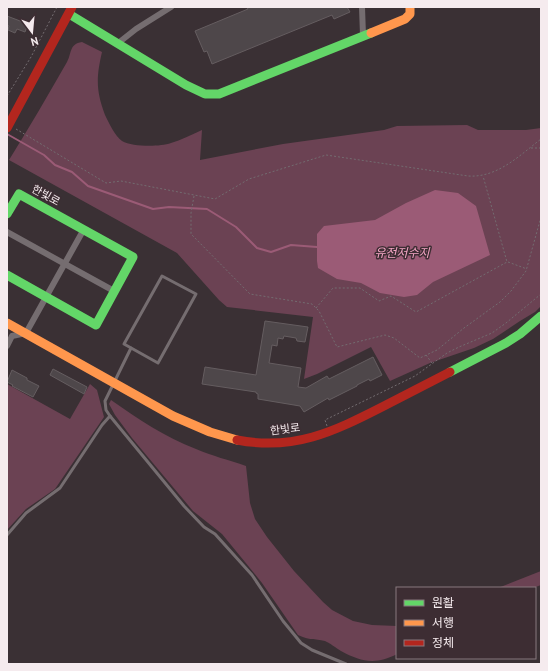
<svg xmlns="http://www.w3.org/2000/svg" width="548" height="671" viewBox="0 0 548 671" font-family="'PT Sans','Noto Sans KR',sans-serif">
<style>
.green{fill:#6b4253}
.water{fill:#9b5b76}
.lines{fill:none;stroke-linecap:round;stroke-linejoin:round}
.stream{stroke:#9b5b76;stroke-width:2}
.building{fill:#4e474a;stroke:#655d60}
.path{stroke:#736c70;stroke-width:1;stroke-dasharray:2 2;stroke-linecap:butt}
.lane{stroke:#756d70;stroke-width:3}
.street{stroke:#756d70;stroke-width:6}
.fast{stroke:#63d668;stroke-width:9}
.slow{stroke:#ff974d;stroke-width:9}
.jam{stroke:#b3261e;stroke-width:9}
.labels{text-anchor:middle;stroke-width:3;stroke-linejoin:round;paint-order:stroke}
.street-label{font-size:11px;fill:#f5ebee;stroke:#3d2d33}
.water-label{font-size:12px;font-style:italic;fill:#f4a4c4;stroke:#3d2d33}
</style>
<rect width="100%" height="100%" fill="#3a3034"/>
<g class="green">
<path d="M82 42 102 52C96 78 96 91 105 115 109 123 115 136 122 141 133 147 159 147 171 143 181 140 191 135 202 130L200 160 283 144 384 130 397 126 467 125 478 130H526L541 128V306L535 312 520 321 493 339 474 348 430 363 390 381 371 347 317 374 304 379 313 317 227 307 219 300 177 253 9 160C29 128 48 95 67 62 72 53 69 44 82 42Z"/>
<path d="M7 384 70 419 90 384 97 390 104 417 55 489 26 509 7 530Z"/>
<path d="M111 400C138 419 165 437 196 449 212 456 229 460 246 466L250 503 255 519 267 537 294 571 323 602 332 610 353 621 372 625 397 626V654C376 665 361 662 341 651 336 648 330 643 325 641 314 638 310 641 298 635L262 583 245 562 222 534 193 511 132 438 115 415 109 404Z"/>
<path d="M541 571V585L533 588H498Z"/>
</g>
<path class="water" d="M435 190 458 193 476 206 490 255 433 282 417 295 404 297 380 293 361 283 337 279 318 268 317 261V234L324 226 375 220 406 203Z"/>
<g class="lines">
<path class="stream" d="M7 134 44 155 55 165 72 172 88 186 153 209 169 207 207 209 236 227 257 248 271 252 291 245 317 247"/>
</g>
<g class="building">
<path d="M247 7H347L350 12 334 19 332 15 212 64 207 51 204 52 195 31 248 9Z"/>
<path d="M7 16 28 24 25 32 17 29 15 33 8 30 9 26 7 25Z"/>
<path d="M265 321 308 327 305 342 297 341 296 338 284 336 283 339 278 338 277 346 272 345 269 363 301 368 298 387 306 388 327 376 329 379 373 357 382 375 370 381 369 379 357 385V386L329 400 328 398 304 412 300 406 258 399V394L256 393V392L202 384 205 367 256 375Z"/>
<path d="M53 369 87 387 84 394 50 375Z"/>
<path d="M12 370 27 378V380L39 386 33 397 12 386 13 385 7 382Z"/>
</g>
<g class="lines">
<g class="path">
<path d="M7 96 31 57 57 7"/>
<path d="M16 129 106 183 121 181 215 199 249 179 326 155 468 176C497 178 519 156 541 139"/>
<path d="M531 148H541"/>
<path d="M194 196 191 213V234L250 294 312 304 319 311 337 347 385 335 394 338 420 358 437 350 464 328 500 302 511 291 526 271 541 217"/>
<path d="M508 262 527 269"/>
<path d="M316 308 333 288H360L379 301 391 296 416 312 507 262 483 176"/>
<path d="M426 355 432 363"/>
<path d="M327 426 325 420 415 376 447 353 459 347 492 333 506 323 541 294"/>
</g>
<g class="lane">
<path d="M162 276 196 294 158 363 124 344Z"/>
<path d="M131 348 105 401 106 410 110 416 184 506 204 527 215 534 252 575 283 621 301 643 312 650 346 664"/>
<path d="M7 535 26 513 60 488 102 425 110 416"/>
</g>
<g class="street">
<path d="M362 7 363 35"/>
<path d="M117 44 136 29 171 7"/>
<path d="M7 232 114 291"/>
<path d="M7 346 12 336 26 333 84 229"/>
</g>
<g class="fast">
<path d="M69 14 186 85 205 94H219L371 33"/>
<path d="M7 214 19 194 133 257 96 325 7 275"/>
<path d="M450 372 506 343 520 334 541 316"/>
</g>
<g class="slow">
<path d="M371 33 405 19 410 14V7"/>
<path d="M7 323 173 416 210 432 237 440"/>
</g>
<g class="jam">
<path d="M7 128 72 7"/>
<path d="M237 440C294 451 333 432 382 407 405 395 427 384 450 372"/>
</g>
</g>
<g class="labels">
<g class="street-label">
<text transform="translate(46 195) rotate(29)" y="4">한빛로</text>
<text transform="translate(285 429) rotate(-7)" y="4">한빛로</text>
</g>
<g class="water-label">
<text x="402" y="257">유전저수지</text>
</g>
</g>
<rect width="548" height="671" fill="none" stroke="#f5ebee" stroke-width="16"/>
<rect x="396" y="587" width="140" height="72" fill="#3d2d33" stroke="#87797e"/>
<rect x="404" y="600" width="20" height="6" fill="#63d668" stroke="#87797e"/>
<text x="432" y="607" font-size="12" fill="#f5ebee">원활</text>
<rect x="404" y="620" width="20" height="6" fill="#ff974d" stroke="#87797e"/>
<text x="432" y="627" font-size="12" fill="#f5ebee">서행</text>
<rect x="404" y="640" width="20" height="6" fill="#b3261e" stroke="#87797e"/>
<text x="432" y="647" font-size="12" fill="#f5ebee">정체</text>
<g transform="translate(32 32) rotate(164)" stroke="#3d2d33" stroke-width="3" paint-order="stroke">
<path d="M0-3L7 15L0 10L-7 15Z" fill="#f5ebee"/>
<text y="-6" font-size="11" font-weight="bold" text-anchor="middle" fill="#f5ebee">N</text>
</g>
</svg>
